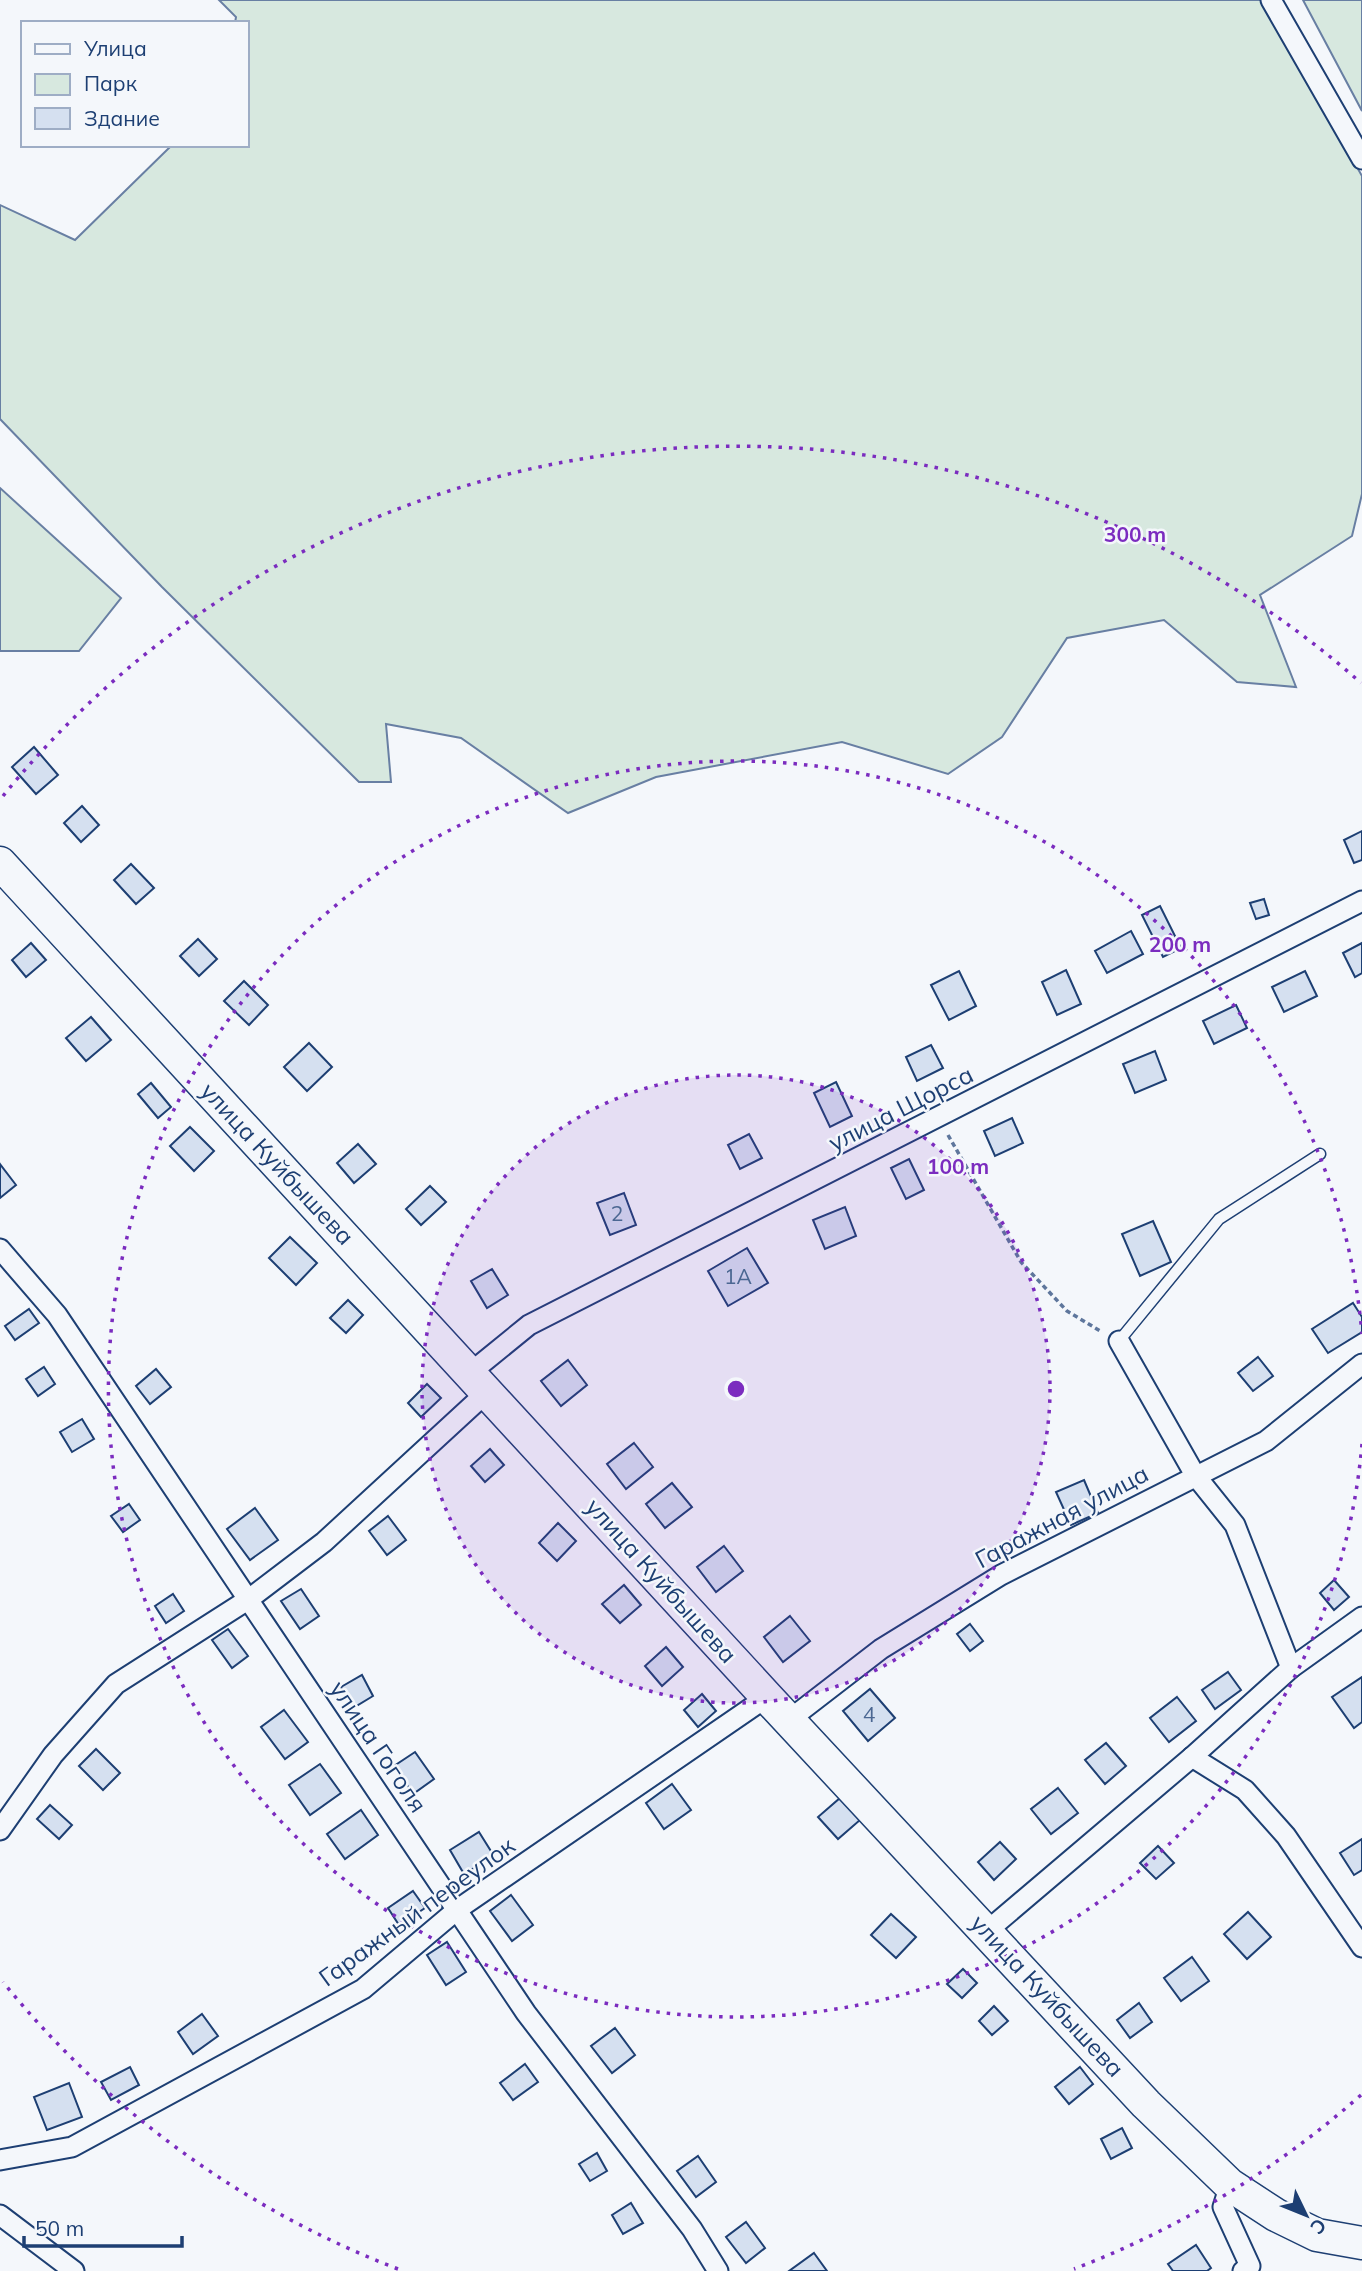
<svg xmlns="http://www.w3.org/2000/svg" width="1362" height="2271" viewBox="0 0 1362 2271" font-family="Mulish,sans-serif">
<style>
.green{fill:#d7e8df;stroke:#687fa3;stroke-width:2}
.building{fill:#d5e0f0;stroke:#1d3f73;stroke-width:2}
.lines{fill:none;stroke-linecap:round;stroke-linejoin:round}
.service-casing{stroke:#1d3f73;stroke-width:13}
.minor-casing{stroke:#1d3f73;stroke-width:23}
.trunk-casing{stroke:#1d3f73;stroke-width:35}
.path{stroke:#5e769c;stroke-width:3.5;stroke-dasharray:5 3.5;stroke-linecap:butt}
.service{stroke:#f4f7fb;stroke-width:10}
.minor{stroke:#f4f7fb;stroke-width:19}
.trunk{stroke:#f4f7fb;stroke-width:32}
.ring{fill:none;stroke:#7b2cbf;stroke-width:3.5;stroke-dasharray:3.5 7}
.labels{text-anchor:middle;stroke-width:5;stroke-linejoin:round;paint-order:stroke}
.number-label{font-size:21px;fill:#4b6792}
.street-label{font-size:24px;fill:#1d3f73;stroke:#f4f7fb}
.centre{fill:#7b2cbf;stroke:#f4f7fb;stroke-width:3.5}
.ring-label{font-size:21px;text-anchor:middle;font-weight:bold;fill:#7b2cbf;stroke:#f4f7fb;stroke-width:5;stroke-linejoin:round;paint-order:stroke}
</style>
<rect width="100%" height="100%" fill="#f4f7fb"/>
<g class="green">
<path d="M219 0H1262L1362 176V494L1352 536 1260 595 1296 687 1237 682 1164 620 1067 638 1002 737 948 774 842 742 656 777 568 813 461 738 386 724 391 782H359L162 587 0 419V205L75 240 172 145H247V23H235L236 17Z"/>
<path d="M1303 0H1362V111Z"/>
<path d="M0 488 121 598 79 651H0Z"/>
</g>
<g class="building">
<path d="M34 747 58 775 36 794 12 767Z"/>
<path d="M82 806 99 825 81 842 64 823Z"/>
<path d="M1362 831V860L1354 863 1344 840Z"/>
<path d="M131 864 154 888 136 904 114 880Z"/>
<path d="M1264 899 1269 915 1256 919 1250 903Z"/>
<path d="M1160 906 1181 948 1163 957 1142 915Z"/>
<path d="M1131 931 1143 954 1107 973 1095 951Z"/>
<path d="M198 939 217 959 199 976 180 956Z"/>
<path d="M31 943 46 960 26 977 12 960Z"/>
<path d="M1362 943V973L1355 977 1343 953Z"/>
<path d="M1066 970 1081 1004 1057 1015 1042 982Z"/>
<path d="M959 971 976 1006 949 1020 931 985Z"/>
<path d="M1305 971 1317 996 1284 1012 1272 987Z"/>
<path d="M244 981 268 1005 249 1025 224 1001Z"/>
<path d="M1236 1005 1247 1028 1214 1044 1203 1021Z"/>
<path d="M91 1017 111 1040 86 1061 66 1038Z"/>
<path d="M309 1043 332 1067 307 1091 284 1067Z"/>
<path d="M931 1045 943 1068 917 1081 906 1057Z"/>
<path d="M1155 1051 1166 1080 1135 1093 1123 1064Z"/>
<path d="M836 1082 852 1116 830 1127 814 1093Z"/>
<path d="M151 1083 171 1107 158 1118 138 1094Z"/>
<path d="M1012 1118 1023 1143 995 1156 984 1131Z"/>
<path d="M190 1127 214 1151 194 1171 170 1146Z"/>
<path d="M749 1134 762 1158 740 1169 728 1145Z"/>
<path d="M358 1144 376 1164 354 1183 337 1163Z"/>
<path d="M909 1159 924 1190 906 1199 891 1168Z"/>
<path d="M0 1164 16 1185 0 1198Z"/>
<path d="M430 1186 446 1202 421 1225 406 1209Z"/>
<path d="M624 1193 636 1225 610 1235 597 1203Z"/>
<path d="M845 1207 856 1236 825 1249 813 1220Z"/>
<path d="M1153 1221 1171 1262 1140 1276 1122 1234Z"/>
<path d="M290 1237 317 1263 296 1285 269 1258Z"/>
<path d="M747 1248 768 1283 728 1306 708 1271Z"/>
<path d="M492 1269 508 1295 487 1308 471 1281Z"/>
<path d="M348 1300 363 1315 346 1333 330 1318Z"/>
<path d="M1353 1303 1362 1317V1332L1328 1353 1312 1329Z"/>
<path d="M29 1309 39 1323 15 1340 5 1326Z"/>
<path d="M1258 1357 1273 1376 1253 1391 1238 1373Z"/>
<path d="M568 1360 587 1385 561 1406 541 1381Z"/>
<path d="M44 1367 55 1384 38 1396 26 1379Z"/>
<path d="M156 1369 171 1387 150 1404 136 1386Z"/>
<path d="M427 1384 441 1398 421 1417 408 1403Z"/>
<path d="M82 1419 94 1439 72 1452 60 1432Z"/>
<path d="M634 1443 653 1467 626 1489 607 1464Z"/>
<path d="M490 1449 504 1465 485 1482 471 1466Z"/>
<path d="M1084 1480 1098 1513 1071 1525 1056 1492Z"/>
<path d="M672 1483 692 1507 665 1528 646 1504Z"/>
<path d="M129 1504 140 1520 123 1532 111 1516Z"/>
<path d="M255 1508 278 1540 250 1560 227 1529Z"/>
<path d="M388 1516 406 1540 387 1555 369 1531Z"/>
<path d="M558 1523 576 1541 557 1561 539 1543Z"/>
<path d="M724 1546 743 1571 716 1592 697 1567Z"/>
<path d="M1334 1580 1349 1597 1334 1610 1320 1593Z"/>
<path d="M624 1585 641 1605 620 1623 602 1604Z"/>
<path d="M301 1589 319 1616 300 1629 281 1601Z"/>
<path d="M173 1594 184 1611 166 1623 155 1606Z"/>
<path d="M790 1616 810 1641 783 1662 764 1637Z"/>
<path d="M970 1624 983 1641 970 1651 957 1634Z"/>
<path d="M228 1629 248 1656 232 1668 212 1640Z"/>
<path d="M666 1647 683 1667 662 1686 645 1666Z"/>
<path d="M1228 1672 1241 1690 1215 1709 1202 1690Z"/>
<path d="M362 1675 373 1696 353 1708 341 1687Z"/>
<path d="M1362 1677V1722L1354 1728 1332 1697Z"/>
<path d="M870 1689 895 1718 868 1741 843 1711Z"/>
<path d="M702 1694 716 1711 698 1727 684 1710Z"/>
<path d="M1177 1697 1196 1721 1169 1742 1150 1718Z"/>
<path d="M284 1710 308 1742 285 1759 261 1727Z"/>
<path d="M1106 1743 1126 1766 1105 1784 1085 1760Z"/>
<path d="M96 1749 120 1773 103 1790 79 1766Z"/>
<path d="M415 1752 434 1779 413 1794 394 1766Z"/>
<path d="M320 1764 341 1793 310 1815 289 1785Z"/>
<path d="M672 1784 691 1810 664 1829 646 1803Z"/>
<path d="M1058 1788 1078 1813 1051 1834 1031 1809Z"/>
<path d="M840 1798 860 1820 838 1839 818 1817Z"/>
<path d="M50 1805 72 1825 59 1839 37 1819Z"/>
<path d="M361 1810 378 1835 345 1859 327 1834Z"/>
<path d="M479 1832 494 1856 464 1874 450 1850Z"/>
<path d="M1362 1839V1870L1354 1875 1340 1853Z"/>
<path d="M1000 1842 1016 1859 994 1880 978 1862Z"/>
<path d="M1158 1846 1174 1863 1156 1879 1140 1863Z"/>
<path d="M413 1891 425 1908 399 1925 388 1908Z"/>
<path d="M511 1895 533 1925 512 1941 490 1911Z"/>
<path d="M1248 1912 1271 1937 1247 1959 1224 1934Z"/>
<path d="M891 1914 916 1937 896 1958 871 1935Z"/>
<path d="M447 1942 466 1972 446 1985 427 1955Z"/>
<path d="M1192 1957 1209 1981 1181 2001 1164 1978Z"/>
<path d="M963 1969 977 1983 962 1998 947 1984Z"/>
<path d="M1139 2003 1152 2022 1130 2038 1117 2020Z"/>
<path d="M994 2006 1008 2021 992 2035 979 2021Z"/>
<path d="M202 2014 218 2036 193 2054 178 2032Z"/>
<path d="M615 2028 635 2055 612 2073 591 2046Z"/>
<path d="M525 2064 538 2082 513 2100 500 2083Z"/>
<path d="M130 2067 139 2085 111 2100 101 2082Z"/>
<path d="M1080 2067 1093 2084 1069 2104 1055 2087Z"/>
<path d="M69 2083 82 2117 47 2130 34 2097Z"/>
<path d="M1122 2128 1132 2148 1111 2159 1101 2139Z"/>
<path d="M597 2153 607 2171 590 2181 579 2164Z"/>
<path d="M698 2156 716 2182 696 2197 677 2171Z"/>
<path d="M631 2203 643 2223 623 2234 612 2215Z"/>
<path d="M746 2222 765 2248 746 2263 726 2237Z"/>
<path d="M1196 2245 1211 2268 1207 2271H1173L1168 2264Z"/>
<path d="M814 2253 827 2271H789Z"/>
</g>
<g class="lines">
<defs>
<path id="service" d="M1119 1341 1219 1219 1320 1154"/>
<g id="minor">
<path d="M1271 0 1362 159"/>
<path d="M0 1249 57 1315 526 2013 692 2229 718 2271"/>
<path d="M1119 1341 1195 1475 1235 1525 1291 1668"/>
<path d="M470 1373 529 1325 1362 901"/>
<path d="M789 1720 881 1649 1001 1575 1266 1441 1362 1364"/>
<path d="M1192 1757 1245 1790 1286 1836 1362 1947"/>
<path d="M0 1830 53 1755 116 1684 249 1599 324 1542 487 1392"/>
<path d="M987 1931 1192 1757 1291 1668 1362 1617"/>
<path d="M0 2160 72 2147 363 1989 458 1909 767 1697"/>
<path d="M1230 2185 1223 2207 1250 2266 1243 2271"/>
<path d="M0 2215 74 2271"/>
</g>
<path id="trunk" d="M0 863 767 1697 1146 2104 1230 2185 1276 2215 1317 2235 1362 2243"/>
</defs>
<use href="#service" class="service-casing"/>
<use href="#minor" class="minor-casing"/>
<use href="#trunk" class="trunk-casing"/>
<path class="path" d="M948 1135 1021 1262 1067 1311 1102 1332"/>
<use href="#service" class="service"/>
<use href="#minor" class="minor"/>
<use href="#trunk" class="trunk"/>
</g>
<circle cx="736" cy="1389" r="314" fill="#7b2cbf" fill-opacity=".12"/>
<g class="ring">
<circle cx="736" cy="1389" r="314"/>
<path d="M1362 1444A628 628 0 1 1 1362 1334"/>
<path d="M1361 2095A943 943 0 0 1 1074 2269M398 2269A943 943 0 0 1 3 1982M3 796A943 943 0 0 1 1361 683"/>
</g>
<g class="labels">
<g class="number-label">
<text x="617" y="1221">2</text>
<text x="738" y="1284">1А</text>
<text x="869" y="1722">4</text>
</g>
<g class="street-label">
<text transform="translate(901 1109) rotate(-27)" y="8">улица Щорса</text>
<text transform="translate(277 1164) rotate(47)" y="8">улица Куйбышева</text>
<text transform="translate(1062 1517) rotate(-28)" y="8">Гаражная улица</text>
<text transform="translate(661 1581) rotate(48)" y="8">улица Куйбышева</text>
<text transform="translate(378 1747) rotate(56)" y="8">улица Гоголя</text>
<text transform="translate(417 1912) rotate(-36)" y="8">Гаражный переулок</text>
<text transform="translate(1047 1996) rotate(47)" y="8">улица Куйбышева</text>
</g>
</g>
<circle cx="736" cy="1389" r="10" class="centre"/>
<g class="ring-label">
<text x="1135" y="542">300 m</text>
<text x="1180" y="952">200 m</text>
<text x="958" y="1174">100 m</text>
</g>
<rect x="21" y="21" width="228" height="126" fill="#f4f7fb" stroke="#9eadc5" stroke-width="2"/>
<rect x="35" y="44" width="35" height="10" fill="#f4f7fb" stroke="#9eadc5" stroke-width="2"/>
<text x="84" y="56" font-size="21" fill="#1d3f73">Улица</text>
<rect x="35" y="74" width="35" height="21" fill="#d7e8df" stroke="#9eadc5" stroke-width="2"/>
<text x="84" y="91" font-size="21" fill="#1d3f73">Парк</text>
<rect x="35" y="108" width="35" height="21" fill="#d5e0f0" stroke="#9eadc5" stroke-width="2"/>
<text x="84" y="126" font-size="21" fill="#1d3f73">Здание</text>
<g transform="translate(1306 2215) rotate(133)" stroke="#f4f7fb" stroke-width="5" paint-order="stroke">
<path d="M0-5L12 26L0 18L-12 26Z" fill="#1d3f73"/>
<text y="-10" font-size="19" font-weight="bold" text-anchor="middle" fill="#1d3f73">С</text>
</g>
<path d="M24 2236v10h158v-10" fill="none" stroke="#1d3f73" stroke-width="3.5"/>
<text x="35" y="2236" font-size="21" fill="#1d3f73" stroke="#f4f7fb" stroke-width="5" paint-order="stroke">50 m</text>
</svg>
